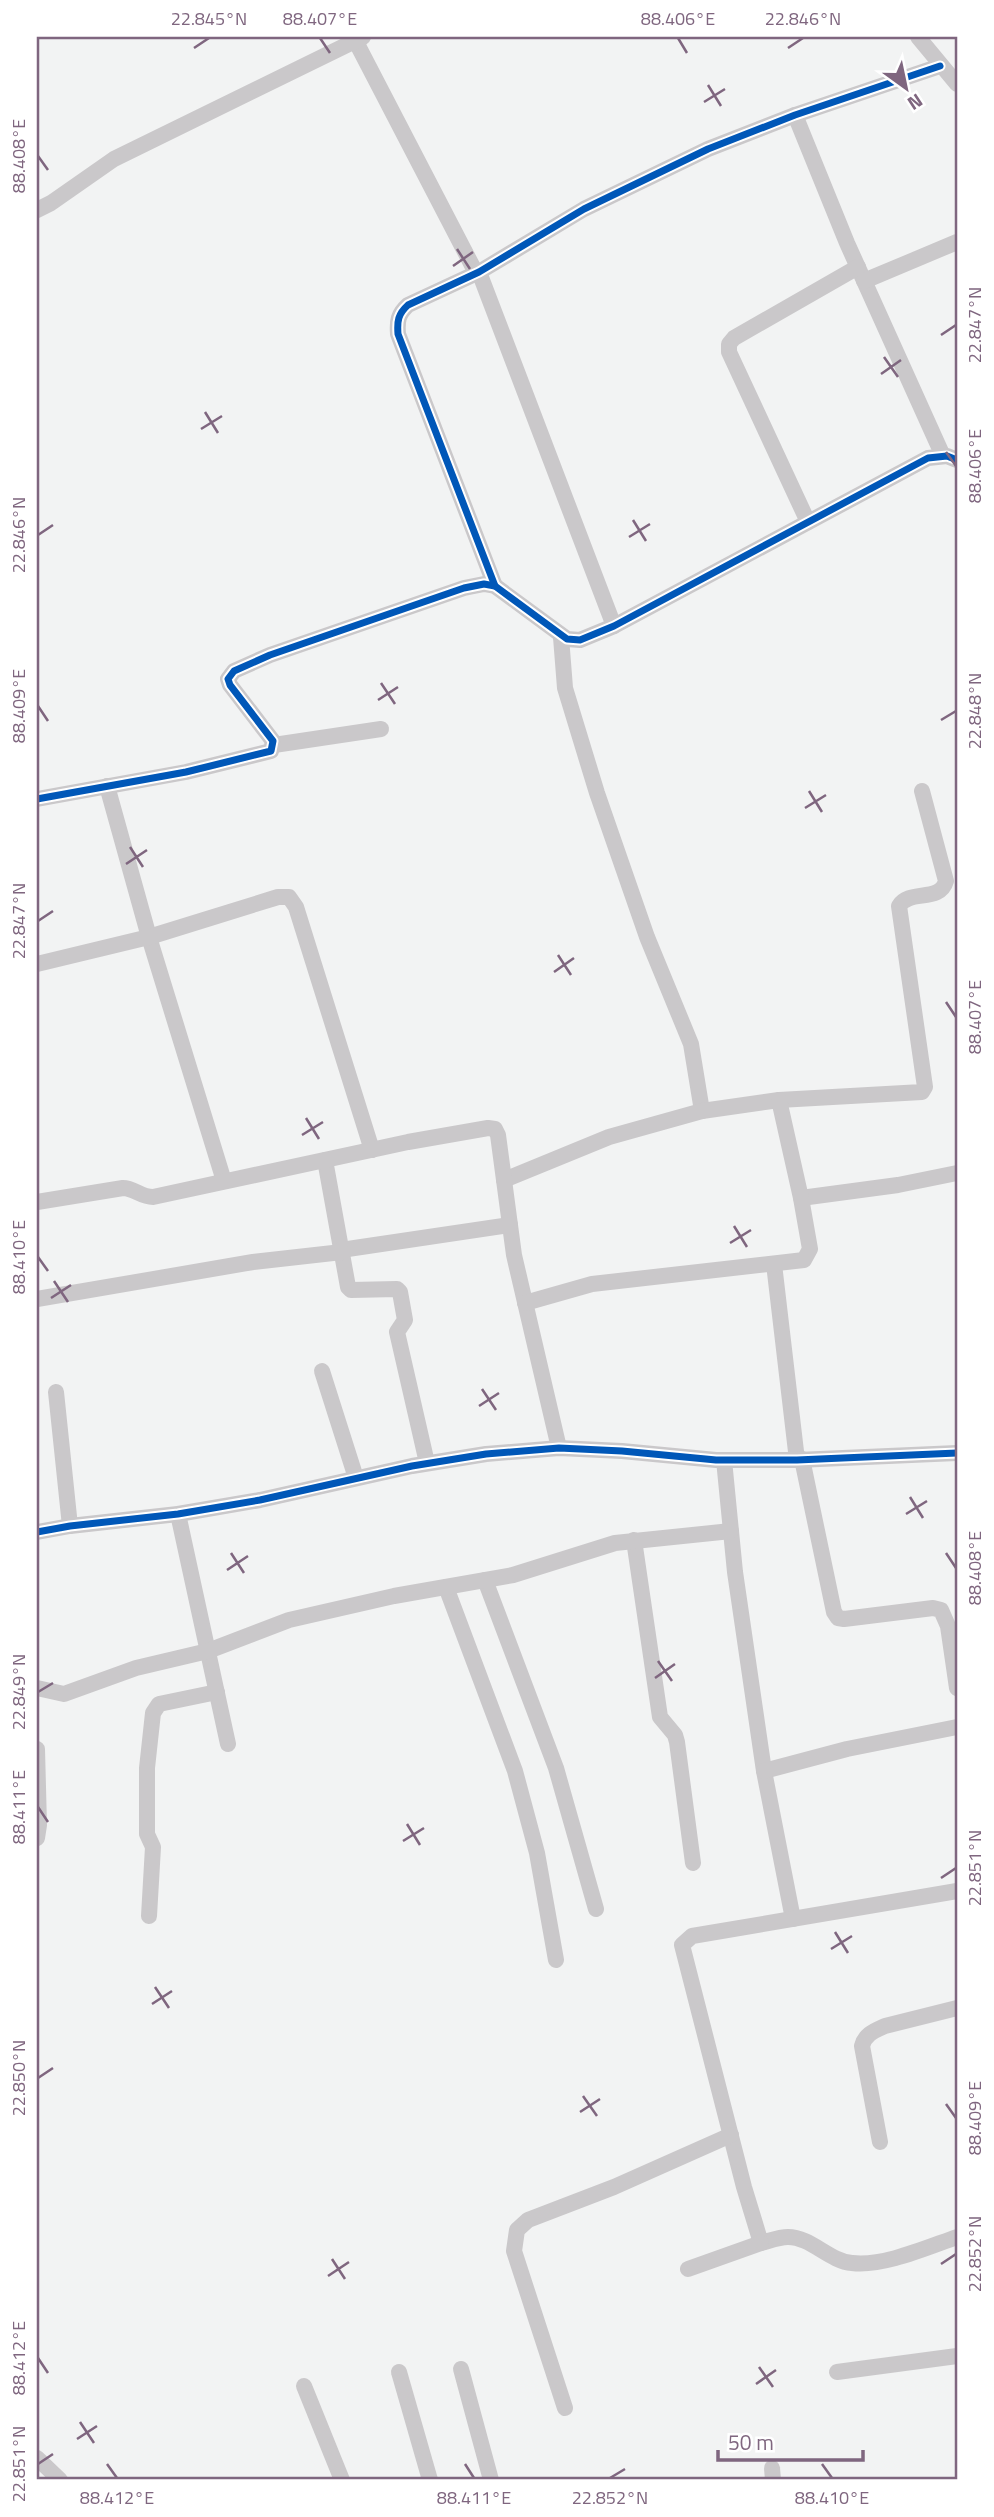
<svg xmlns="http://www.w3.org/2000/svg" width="994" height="2517" viewBox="0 0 994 2517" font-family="'Titillium Web',sans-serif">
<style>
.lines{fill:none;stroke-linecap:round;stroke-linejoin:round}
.street{stroke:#cac8ca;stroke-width:16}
.cycleway-casing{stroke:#fff;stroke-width:11}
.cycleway{stroke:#0057b8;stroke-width:7}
.ticks{fill:none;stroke:#7f667f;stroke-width:2.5}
.neatline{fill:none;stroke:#7f667f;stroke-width:2.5}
.ticks-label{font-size:18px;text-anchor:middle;fill:#7f667f}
</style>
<rect width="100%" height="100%" fill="#f2f3f3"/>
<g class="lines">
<g class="street">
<path d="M918 37 957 84"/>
<path d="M355 40 476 273"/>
<path d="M795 115 847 243 943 456"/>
<path d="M37 210 51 203 114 159 363 37"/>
<path d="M479 272 614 626"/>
<path d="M864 281 957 242"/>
<path d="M808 522 729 352V344L734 338 858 267"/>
<path d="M495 586 398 334C397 321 398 314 408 305L479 272 584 209 708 149 795 115 940 66"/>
<path d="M561 637 565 688 597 793 647 937 691 1044 702 1111"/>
<path d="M274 745 381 729"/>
<path d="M107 786 149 937 224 1181"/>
<path d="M37 799 186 772 271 751 273 741 230 685 228 679 234 671 270 655 464 588 484 584 495 586 567 639 580 640 614 626 928 458 947 456 957 460"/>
<path d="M37 964 149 937 278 897H289L296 907 372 1150"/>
<path d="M325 1160 348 1287 351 1290 397 1289 400 1292 405 1320 397 1332 427 1463"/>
<path d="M504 1180 609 1137 702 1111 779 1100 922 1092 925 1087 899 906C909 889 940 903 946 881L922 791"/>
<path d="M801 1198 898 1185 957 1173"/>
<path d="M37 1202 123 1188C134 1188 141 1197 153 1197L408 1142 488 1128 495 1129 498 1135 514 1255 559 1448"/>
<path d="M341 1250 510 1225"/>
<path d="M774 1264 797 1460"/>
<path d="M37 1299 253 1262 342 1252"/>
<path d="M525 1303 592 1284 804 1260 810 1249 801 1198 779 1100"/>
<path d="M322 1371 356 1478"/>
<path d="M56 1392 70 1526"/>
<path d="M802 1459 834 1612 838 1618 844 1619 933 1608 941 1610 948 1626 957 1688"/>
<path d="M724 1460 735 1572 764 1771 793 1919"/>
<path d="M178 1514 228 1744"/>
<path d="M37 1532 70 1526 178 1514 260 1500 412 1466 486 1454 559 1448 622 1451 716 1460H797L957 1453"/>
<path d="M634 1540 660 1717 675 1735 677 1742 693 1863"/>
<path d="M485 1580 556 1768 596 1909"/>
<path d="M446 1587 515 1771 537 1853 556 1960"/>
<path d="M37 1688 64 1694 136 1668 208 1651 289 1620 394 1596 513 1575 615 1543 731 1531"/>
<path d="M37 1749 39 1825 37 1838"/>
<path d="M764 1771 847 1749 957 1727"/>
<path d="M957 1891 692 1936 682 1945 744 2187 761 2243C769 2241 779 2237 788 2237 811 2237 829 2261 852 2263 883 2267 928 2247 957 2237"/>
<path d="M149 1916 153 1847 147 1834V1768L153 1713 159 1704 217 1692"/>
<path d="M880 2142 862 2046C865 2034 874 2031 885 2026L957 2008"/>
<path d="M688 2269 761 2243"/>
<path d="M461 2369 491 2480"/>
<path d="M399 2372 430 2480"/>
<path d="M837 2372 957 2356"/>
<path d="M304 2386 342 2480"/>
<path d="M565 2408 514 2251 517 2230 528 2220 614 2187 731 2135"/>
<path d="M37 2458 60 2480"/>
<path d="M772 2468 773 2480"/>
</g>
<defs>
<g id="cycleway">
<path d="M495 586 398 334C397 321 398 314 408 305L479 272 584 209 708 149 795 115 940 66"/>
<path d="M37 799 186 772 271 751 273 741 230 685 228 679 234 671 270 655 464 588 484 584 495 586 567 639 580 640 614 626 928 458 947 456 957 460"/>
<path d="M37 1532 70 1526 178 1514 260 1500 412 1466 486 1454 559 1448 622 1451 716 1460H797L957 1453"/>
</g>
</defs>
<use href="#cycleway" class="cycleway-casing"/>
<use href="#cycleway" class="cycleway"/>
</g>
<path class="ticks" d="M320 38 330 53M678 38 687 53M194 48 209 38M788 48 803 38M708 85 721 106M704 102 725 89M38 156 48 170M457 249 470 269M453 266 473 252M941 335 956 325M884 357 898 377M881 374 901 360M205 412 218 433M201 429 222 416M946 452 956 466M633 520 646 541M38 535 53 525M629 537 650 524M381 683 395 704M378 700 398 687M38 706 48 721M941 720 956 711M809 791 822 812M805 808 826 795M130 847 143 867M126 864 147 850M38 921 53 911M558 955 571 975M554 972 574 958M946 1002 956 1017M306 1118 319 1139M302 1135 323 1122M734 1226 747 1247M730 1243 751 1230M38 1257 48 1271M54 1281 68 1302M51 1298 71 1285M482 1389 496 1410M479 1406 499 1393M910 1497 923 1518M906 1514 927 1501M231 1553 244 1573M946 1553 956 1568M227 1570 248 1556M658 1661 672 1681M655 1678 675 1664M38 1692 53 1683M38 1807 48 1822M407 1824 420 1845M403 1841 424 1828M941 1878 956 1868M835 1932 848 1953M831 1949 852 1936M155 1987 169 2008M152 2004 172 1991M38 2078 53 2068M583 2096 597 2116M946 2104 956 2118M580 2112 600 2099M332 2259 345 2279M941 2264 956 2254M328 2276 349 2262M38 2358 48 2373M759 2367 773 2387M756 2384 776 2370M80 2422 94 2443M77 2439 97 2426M38 2464 53 2454M107 2464 117 2478M465 2464 474 2478M822 2464 832 2478M610 2478 625 2469"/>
<rect width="994" height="2517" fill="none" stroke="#ffffff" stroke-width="77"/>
<g transform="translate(906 88) rotate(147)" stroke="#ffffff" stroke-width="5" paint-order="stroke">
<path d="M0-5L12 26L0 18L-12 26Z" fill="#7f667f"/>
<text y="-10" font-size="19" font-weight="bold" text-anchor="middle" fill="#7f667f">N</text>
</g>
<path d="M718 2450v10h145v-10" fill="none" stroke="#7f667f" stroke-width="3.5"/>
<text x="728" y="2450" font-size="21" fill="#7f667f" stroke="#ffffff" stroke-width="5" paint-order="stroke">50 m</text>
<rect x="38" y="38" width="918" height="2440" class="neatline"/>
<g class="ticks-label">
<text x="209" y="25">22.845°N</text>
<text x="320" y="25">88.407°E</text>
<text x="678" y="25">88.406°E</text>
<text x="803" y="25">22.846°N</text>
<text transform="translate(19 156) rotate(-90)" y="6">88.408°E</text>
<text transform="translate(975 325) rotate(-90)" y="6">22.847°N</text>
<text transform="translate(975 466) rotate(-90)" y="6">88.406°E</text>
<text transform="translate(19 535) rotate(-90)" y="6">22.846°N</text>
<text transform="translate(19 706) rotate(-90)" y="6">88.409°E</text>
<text transform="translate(975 711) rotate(-90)" y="6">22.848°N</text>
<text transform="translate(19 921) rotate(-90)" y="6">22.847°N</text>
<text transform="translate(975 1017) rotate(-90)" y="6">88.407°E</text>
<text transform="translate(19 1257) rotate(-90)" y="6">88.410°E</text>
<text transform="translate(975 1568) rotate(-90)" y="6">88.408°E</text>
<text transform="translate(19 1692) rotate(-90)" y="6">22.849°N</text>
<text transform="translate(19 1807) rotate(-90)" y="6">88.411°E</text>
<text transform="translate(975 1868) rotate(-90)" y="6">22.851°N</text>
<text transform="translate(19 2078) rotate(-90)" y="6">22.850°N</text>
<text transform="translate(975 2118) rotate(-90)" y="6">88.409°E</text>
<text transform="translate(975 2254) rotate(-90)" y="6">22.852°N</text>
<text transform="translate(19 2358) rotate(-90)" y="6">88.412°E</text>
<text transform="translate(19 2464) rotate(-90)" y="6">22.851°N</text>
<text x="117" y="2504">88.412°E</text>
<text x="474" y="2504">88.411°E</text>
<text x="610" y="2504">22.852°N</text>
<text x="832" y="2504">88.410°E</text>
</g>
</svg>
